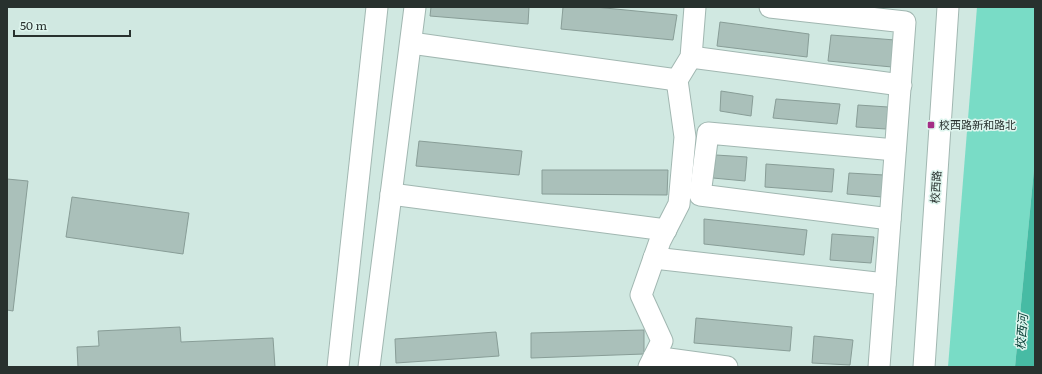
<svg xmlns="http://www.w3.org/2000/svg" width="1042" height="374" viewBox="0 0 1042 374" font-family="Literata,'Noto Sans SC',serif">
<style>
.green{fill:#79dcc6}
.water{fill:#47bba4}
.building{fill:#aac0ba;stroke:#889d97}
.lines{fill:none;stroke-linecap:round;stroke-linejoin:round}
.minor-casing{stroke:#a1b7b1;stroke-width:23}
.minor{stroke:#fff;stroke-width:21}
.poi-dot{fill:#a42d85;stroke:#def5ee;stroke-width:1.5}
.labels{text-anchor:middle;stroke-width:3;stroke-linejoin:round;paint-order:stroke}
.poi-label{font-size:11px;fill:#28312e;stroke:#def5ee;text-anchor:start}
.street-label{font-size:11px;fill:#28312e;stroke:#def5ee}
.water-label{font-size:12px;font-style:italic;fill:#033a31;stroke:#def5ee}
</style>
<rect width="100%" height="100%" fill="#d0e8e1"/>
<path class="green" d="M977 7H1035V159L1015 367H948Z"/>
<path class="water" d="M1035 159V367H1015Z"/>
<g class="building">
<path d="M431 7H529L528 24 430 16Z"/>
<path d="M563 7H595L677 15 673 40 561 29Z"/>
<path d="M720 22 809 34 807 57 717 46Z"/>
<path d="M831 35 895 40 892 67 828 61Z"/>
<path d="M721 91 753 96 751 116 720 111Z"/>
<path d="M776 99 840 104 837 124 773 118Z"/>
<path d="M858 105 888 107 886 129 856 127Z"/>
<path d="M419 141 522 151 519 175 416 166Z"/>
<path d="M716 155 747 157 745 181 713 178Z"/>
<path d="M766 164 834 169 832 192 765 187Z"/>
<path d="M542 170H668L667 195 542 194Z"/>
<path d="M849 173 884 175 882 197 847 194Z"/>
<path d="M7 179 28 181 13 311 7 310Z"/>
<path d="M72 197 189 213 183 254 66 237Z"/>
<path d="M704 219 807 230 804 255 704 244Z"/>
<path d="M832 234 874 237 871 263 830 260Z"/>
<path d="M696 318 792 327 790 351 694 343Z"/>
<path d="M180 327 181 342 273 338 275 367H78L77 347 99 346 98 331Z"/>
<path d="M644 330V354L531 358V333Z"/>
<path d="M496 332 499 356 396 363 395 339Z"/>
<path d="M814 336 853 340 850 365 812 363Z"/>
</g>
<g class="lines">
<defs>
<g id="minor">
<path d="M770 7 905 22 879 367"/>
<path d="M411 43 677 80"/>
<path d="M691 57 901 85"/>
<path d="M391 194 666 230"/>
<path d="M890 219 700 195 708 133 895 150"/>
<path d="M654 258 885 284"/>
<path d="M654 357 727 367"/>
<path d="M338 367 377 7"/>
<path d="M369 367 415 7"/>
<path d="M649 367 662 341 641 295 660 241 679 204 685 137 677 80 691 57 695 7"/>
<path d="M924 367 948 7"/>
</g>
</defs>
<use href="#minor" class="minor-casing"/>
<use href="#minor" class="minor"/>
</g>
<rect class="poi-dot" x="927" y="121" width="8" height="8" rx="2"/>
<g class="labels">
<g class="poi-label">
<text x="939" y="129">校西路新和路北</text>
</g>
<g class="street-label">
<text transform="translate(936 187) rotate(-86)" y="4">校西路</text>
</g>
<g class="water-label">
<text transform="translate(1022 332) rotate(-85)" y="4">校西河</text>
</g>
</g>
<rect width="1042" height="374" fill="none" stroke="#28312e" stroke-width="16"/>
<path d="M14 30v6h116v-6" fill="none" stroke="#28312e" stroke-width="2"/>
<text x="20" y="30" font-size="12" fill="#28312e" stroke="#def5ee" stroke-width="3" paint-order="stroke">50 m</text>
</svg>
